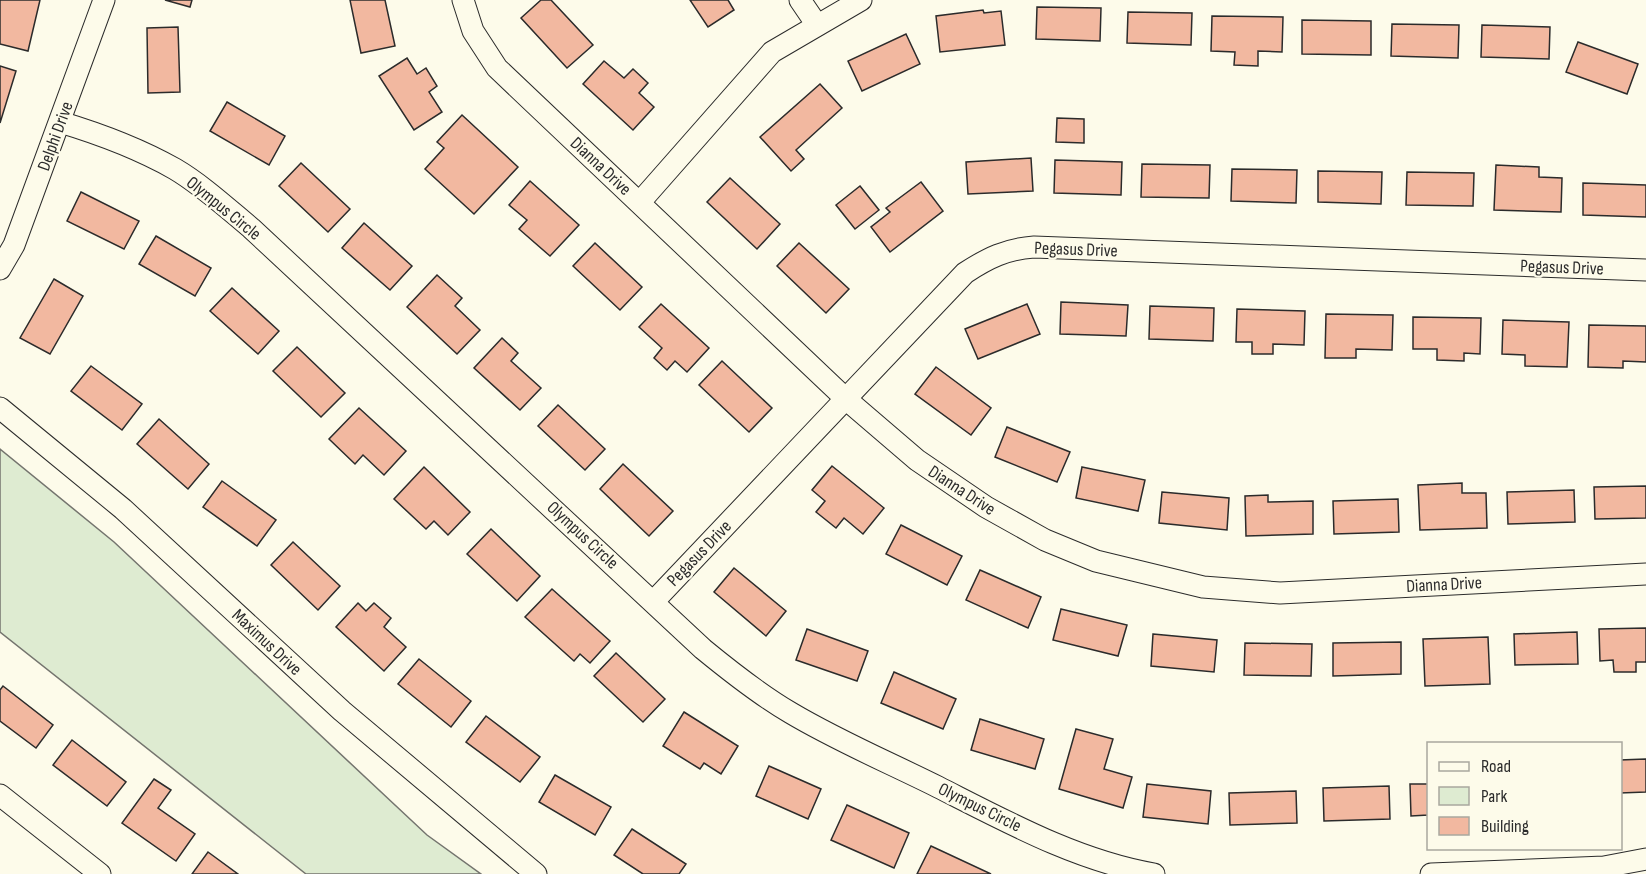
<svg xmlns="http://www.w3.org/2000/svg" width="1646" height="874" viewBox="0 0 1646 874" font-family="'Sofia Sans Condensed',sans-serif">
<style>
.green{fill:#deebd1;stroke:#74746e;stroke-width:1.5}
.building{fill:#f2b8a0;stroke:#2b2b2b;stroke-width:1.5}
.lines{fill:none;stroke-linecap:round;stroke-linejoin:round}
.street-casing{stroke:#2b2b2b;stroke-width:23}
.street{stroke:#fdfbea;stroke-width:21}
.labels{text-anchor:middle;stroke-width:4.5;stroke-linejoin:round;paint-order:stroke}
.street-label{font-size:18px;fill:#2b2b2b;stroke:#fdfbea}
</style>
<rect width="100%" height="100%" fill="#fdfbea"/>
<path class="green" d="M0 449 114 542 427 835 481 874H306L0 632Z"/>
<g class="building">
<path d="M0 0H40L28 51 0 44Z"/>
<path d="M165 0H192L190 7Z"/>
<path d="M350 0H385L395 46 361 53Z"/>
<path d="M541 0H551L593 45 567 68 521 18Z"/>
<path d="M690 0H728L734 10 708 27Z"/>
<path d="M1037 7 1101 8 1100 41 1036 39Z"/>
<path d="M983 10 984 13 1001 11 1005 45 940 52 936 16Z"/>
<path d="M1128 12 1192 13 1191 45 1127 43Z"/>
<path d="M1212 16 1283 17 1282 52 1258 51V66L1234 65 1235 52 1211 51Z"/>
<path d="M1302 20 1371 21V55L1302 54Z"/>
<path d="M1392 24 1459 25 1458 58 1391 56Z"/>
<path d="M1482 25 1550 27 1549 59 1481 57Z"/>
<path d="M178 27 180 92 148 93 147 28Z"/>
<path d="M906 34 920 64 862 91 848 61Z"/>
<path d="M1578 42 1638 64 1627 94 1566 72Z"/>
<path d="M407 58 417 74 426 68 437 86 429 92 442 112 414 130 379 76Z"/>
<path d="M604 61 624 78 633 69 648 83 639 93 654 107 633 130 583 84Z"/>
<path d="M0 66 16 71 0 123Z"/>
<path d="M820 84 842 108 796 150 804 159 791 171 760 137Z"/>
<path d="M227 102 285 136 269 165 210 131Z"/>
<path d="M462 115 518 167 474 214 425 169 444 148 437 142Z"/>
<path d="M1057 118 1084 119V143L1056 142Z"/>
<path d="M1031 158 1033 191 968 194 966 162Z"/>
<path d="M1055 160 1122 162 1121 195 1054 193Z"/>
<path d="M301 163 350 209 328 232 279 186Z"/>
<path d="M1142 164 1210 165 1209 198 1141 197Z"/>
<path d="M1496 165 1539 167V177L1562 178 1561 212 1494 210Z"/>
<path d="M1232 169 1297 170 1296 203 1231 201Z"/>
<path d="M1318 171 1382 172 1381 204 1318 202Z"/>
<path d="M1407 172 1474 173 1473 206 1406 205Z"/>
<path d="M730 178 780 224 757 249 707 202Z"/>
<path d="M530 181 579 225 550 256 519 229 527 220 509 205Z"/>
<path d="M921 182 943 211 890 252 871 227 890 212 886 208Z"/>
<path d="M1583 183 1646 185V217L1583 215Z"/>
<path d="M860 186 879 210 855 229 836 205Z"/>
<path d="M81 192 139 221 124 249 67 221Z"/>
<path d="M364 223 412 266 390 290 342 248Z"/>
<path d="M156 236 211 268 195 296 139 264Z"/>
<path d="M595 243 642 287 620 310 573 266Z"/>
<path d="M799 243 849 289 826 313 777 266Z"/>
<path d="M437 275 462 298 455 306 480 330 457 354 407 307Z"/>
<path d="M54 279 83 296 50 354 20 338Z"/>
<path d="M232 288 279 331 258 354 210 311Z"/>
<path d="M1061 302 1128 305 1126 336 1060 334Z"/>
<path d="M661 304 709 348 687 372 675 361 667 370 654 358 662 348 639 327Z"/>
<path d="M1027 304 1040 334 978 359 965 329Z"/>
<path d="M1150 306 1214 308 1213 341 1149 339Z"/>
<path d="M1237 309 1305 311 1304 345 1273 344V354H1252V342H1236Z"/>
<path d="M1326 314 1393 315 1392 350 1356 349V358H1325Z"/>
<path d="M1413 317 1481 318 1480 354 1464 353V361L1437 360V349H1413Z"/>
<path d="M1503 320 1569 322 1567 367 1525 366V355L1502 354Z"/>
<path d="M1589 325 1646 326V362L1623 361V368L1588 367Z"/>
<path d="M502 338 518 353 511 361 541 388 520 410 474 368Z"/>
<path d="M297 347 345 393 321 417 273 371Z"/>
<path d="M722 361 772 408 749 432 699 385Z"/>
<path d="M91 366 142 404 122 430 71 391Z"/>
<path d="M936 367 991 408 971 435 915 394Z"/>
<path d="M558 405 605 449 585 470 538 426Z"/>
<path d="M359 408 406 451 384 475 363 455 355 464 329 439Z"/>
<path d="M159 419 209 464 188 489 137 444Z"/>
<path d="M1007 427 1070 452 1057 482 995 457Z"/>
<path d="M623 464 673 511 649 536 600 489Z"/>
<path d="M832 466 884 508 863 534 844 518 836 528 816 512 825 501 812 490Z"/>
<path d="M424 467 470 512 448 535 434 521 426 529 394 499Z"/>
<path d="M1082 467 1145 480 1138 511 1076 498Z"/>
<path d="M222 481 276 520 257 546 203 507Z"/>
<path d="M1462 483V493H1486L1487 528 1420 530 1418 485Z"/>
<path d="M1646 486V518L1595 519 1594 487Z"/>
<path d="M1574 490 1575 522 1508 524 1507 492Z"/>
<path d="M1162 492 1229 498 1227 530 1159 523Z"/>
<path d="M1268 495V502L1313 501V534L1246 536 1245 496Z"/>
<path d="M1398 499 1399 532 1334 534 1333 501Z"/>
<path d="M901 525 962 556 947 585 886 554Z"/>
<path d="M491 529 540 576 517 601 467 554Z"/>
<path d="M293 542 340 586 318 610 271 565Z"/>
<path d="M734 568 786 611 766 636 714 592Z"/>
<path d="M980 570 1041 597 1028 628 966 600Z"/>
<path d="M552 589 610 641 590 663 580 654 574 661 525 617Z"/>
<path d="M358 603 366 611 374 603 391 618 384 627 406 647 384 671 336 627Z"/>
<path d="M1061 609 1127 625 1118 656 1053 640Z"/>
<path d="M1646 628V662H1636V672H1614L1613 660 1600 661 1599 629Z"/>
<path d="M807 629 868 651 857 681 796 660Z"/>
<path d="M1577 632 1578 664 1515 665 1514 634Z"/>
<path d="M1153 634 1217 640 1214 672 1151 666Z"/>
<path d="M1488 637 1490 684 1425 686 1423 639Z"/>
<path d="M1401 642V674L1333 676V643Z"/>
<path d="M1245 643 1312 644 1311 676 1244 675Z"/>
<path d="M616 653 665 699 643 722 594 676Z"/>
<path d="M419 659 471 701 451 727 398 684Z"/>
<path d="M894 672 956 699 943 729 881 703Z"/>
<path d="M3 686 53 725 36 748 0 721V690Z"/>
<path d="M684 712 738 746 721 774 704 763 700 769 663 746Z"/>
<path d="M486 716 540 757 520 782 466 742Z"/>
<path d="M980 719 1044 739 1035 769 971 750Z"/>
<path d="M1076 729 1113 739 1104 769 1132 777 1123 808 1059 789Z"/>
<path d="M72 740 126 782 107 806 53 765Z"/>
<path d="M1646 759V792L1620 793V760Z"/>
<path d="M769 766 821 789 808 819 756 796Z"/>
<path d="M555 775 611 807 595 835 539 802Z"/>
<path d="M154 779 171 790 158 808 195 834 176 861 122 823Z"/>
<path d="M1147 784 1211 791 1208 824 1143 817Z"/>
<path d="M1410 784H1428V815L1411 816Z"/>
<path d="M1389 786 1390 819 1324 821 1323 788Z"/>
<path d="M1296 791 1297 823 1230 825 1229 793Z"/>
<path d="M847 805 909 833 894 868 831 840Z"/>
<path d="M632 829 686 864 679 874H643L614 855Z"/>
<path d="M931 846 991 874H917Z"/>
<path d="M208 852 238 874H192Z"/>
</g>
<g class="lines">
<defs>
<g id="street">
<path d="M463 0 473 31 497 68 847 400 917 460 986 507 1045 540 1096 561 1203 587 1280 593 1646 574"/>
<path d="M800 0 817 25"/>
<path d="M60 122C100 134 138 148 175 169 202 185 227 208 251 228L703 649C731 672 760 695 791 713 838 741 890 763 938 787 1007 822 1078 861 1154 874"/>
<path d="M640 202 772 52 861 0"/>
<path d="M0 269 14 245 104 0"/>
<path d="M0 408 123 509 342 711 536 874"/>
<path d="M654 601 965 273C988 258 1006 249 1034 247L1646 270"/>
<path d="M0 795 100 874"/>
<path d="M1431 874 1604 867 1646 859"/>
</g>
</defs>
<use href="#street" class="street-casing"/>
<use href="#street" class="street"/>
</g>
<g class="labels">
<g class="street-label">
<text transform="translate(55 136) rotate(-70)" y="6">Delphi Drive</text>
<text transform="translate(601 166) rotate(43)" y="6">Dianna Drive</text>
<text transform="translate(224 208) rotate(39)" y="6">Olympus Circle</text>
<text transform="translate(1076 249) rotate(2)" y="6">Pegasus Drive</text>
<text transform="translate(1562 267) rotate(2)" y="6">Pegasus Drive</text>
<text transform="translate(962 490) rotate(33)" y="6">Dianna Drive</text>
<text transform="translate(583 535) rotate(43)" y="6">Olympus Circle</text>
<text transform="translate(699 553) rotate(-46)" y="6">Pegasus Drive</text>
<text transform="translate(1444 584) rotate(-3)" y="6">Dianna Drive</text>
<text transform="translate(267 642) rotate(43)" y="6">Maximus Drive</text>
<text transform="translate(980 807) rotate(26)" y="6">Olympus Circle</text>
</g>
</g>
<rect x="1427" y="742" width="195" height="108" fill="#fdfbea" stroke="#a9a89e" stroke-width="1.5"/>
<rect x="1439" y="762" width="30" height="9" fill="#fdfbea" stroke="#a9a89e" stroke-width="1.5"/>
<text x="1481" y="772" font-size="18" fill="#2b2b2b">Road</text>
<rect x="1439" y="787" width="30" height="18" fill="#deebd1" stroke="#a9a89e" stroke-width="1.5"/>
<text x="1481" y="802" font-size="18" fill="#2b2b2b">Park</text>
<rect x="1439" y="817" width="30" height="18" fill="#f2b8a0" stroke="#a9a89e" stroke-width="1.5"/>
<text x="1481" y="832" font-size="18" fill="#2b2b2b">Building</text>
</svg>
